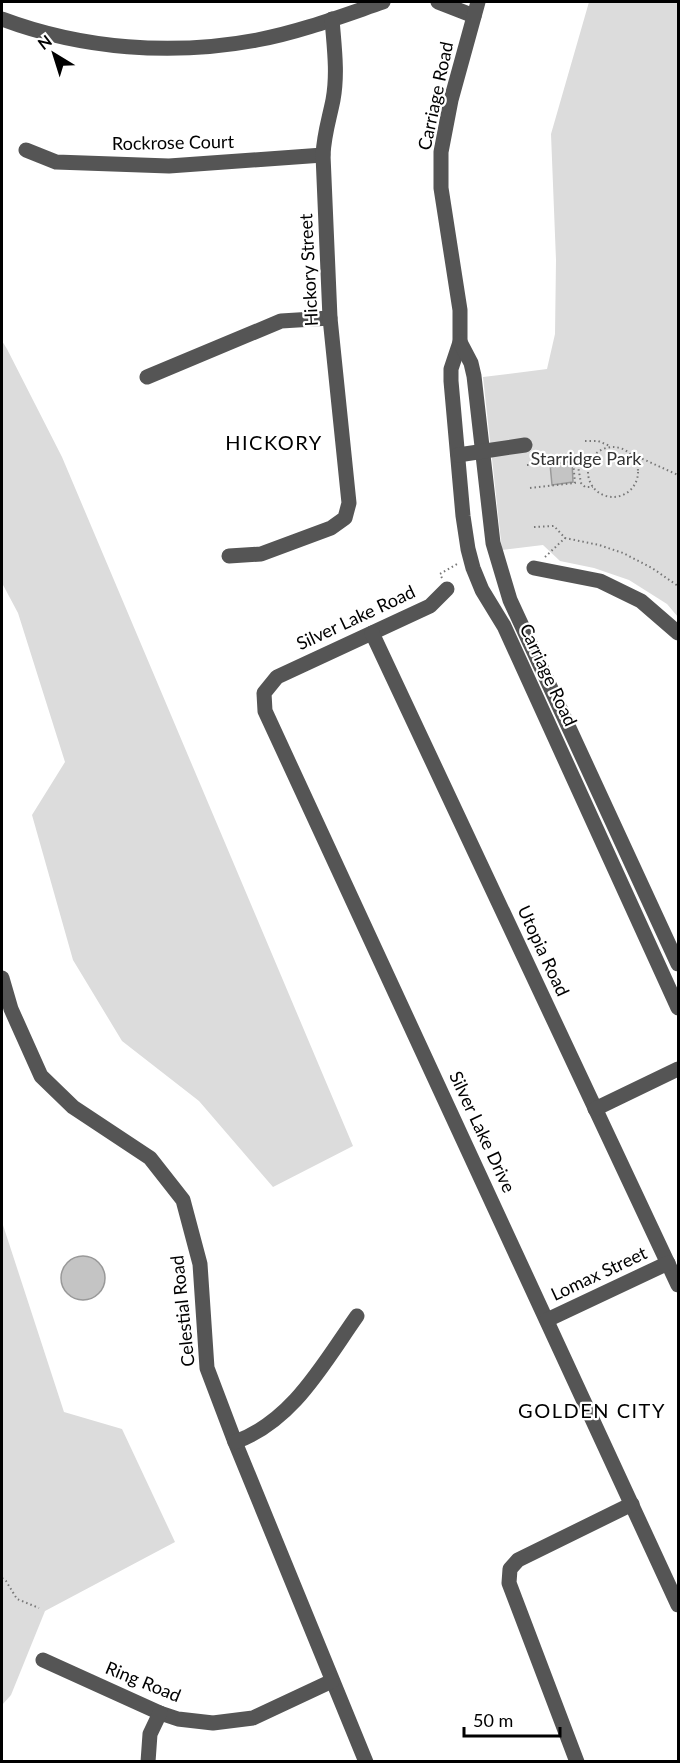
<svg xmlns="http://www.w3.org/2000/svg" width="680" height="1763" viewBox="0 0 680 1763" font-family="Lato,sans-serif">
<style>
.green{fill:#dcdcdc}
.building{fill:#c4c4c4;stroke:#999;stroke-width:1.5}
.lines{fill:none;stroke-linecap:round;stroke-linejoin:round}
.path{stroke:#777;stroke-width:2;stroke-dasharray:1.5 3;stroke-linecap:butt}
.minor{stroke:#555;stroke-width:15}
.labels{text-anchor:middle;stroke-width:4.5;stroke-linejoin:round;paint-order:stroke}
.street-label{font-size:18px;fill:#000;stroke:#fff}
.park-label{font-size:18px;fill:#333;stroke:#fff}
.neighbourhood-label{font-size:20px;letter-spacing:1.5px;fill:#000;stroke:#fff}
</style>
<rect width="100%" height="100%" fill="#fff"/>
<g class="green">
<path d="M589 2H678V617L667 604 629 580 594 568 560 561 543 545 502 550 483 377 547 369 555 334 556 260 551 134Z"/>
<path d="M2 341 7 349 62 457 353 1146 273 1187 199 1101 122 1041 73 960 32 815 65 762 18 613 2 583Z"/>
<path d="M2 1222 64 1412 122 1429 175 1542 45 1611 11 1695 2 1705Z"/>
</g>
<g class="building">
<path d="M572 462 573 482 552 485 550 464Z"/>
<circle cx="83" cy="1278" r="22"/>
</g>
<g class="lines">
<g class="path">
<path d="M585 441H598L610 446"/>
<circle cx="613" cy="472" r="25"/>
<path d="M634 455 678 475"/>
<path d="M527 465 577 461 581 483 585 487H593"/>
<path d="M530 488 575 483 573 461"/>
<path d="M534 527 554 526 565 538 599 545 623 553 652 568 678 586"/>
<path d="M545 557 565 538"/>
<path d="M442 578 440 574 459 563"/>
<path d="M2 1578 6 1581 17 1599 39 1608"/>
</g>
<g class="minor">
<path d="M438 2 474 16"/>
<path d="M478 2 451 100 441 152V188L460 310V342L451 369V381L463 516 468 549 473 568 482 590 504 626 678 1008"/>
<path d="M2 19C82 49 172 56 257 40 300 32 342 16 383 2"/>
<path d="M26 150 56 162 169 166 323 155"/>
<path d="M460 342 471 363 474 376 493 543 510 600 678 964"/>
<path d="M147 377 281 321 330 318"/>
<path d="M458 455 525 445"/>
<path d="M229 556 261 554 331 528 345 518 349 503 330 318 323 155C324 134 329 120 333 100 338 73 334 46 332 19"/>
<path d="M534 568 600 581 641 601 678 633"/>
<path d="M447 589 430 606 277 677 264 693 265 711 678 1605"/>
<path d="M372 633 678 1285"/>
<path d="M2 978 11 1009 41 1076 73 1107 150 1158 183 1200 200 1264 207 1368 235 1442 366 1762"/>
<path d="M595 1109 678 1069"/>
<path d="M547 1320 668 1263"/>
<path d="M235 1442C293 1421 323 1364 357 1316"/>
<path d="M43 1660 160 1713 178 1719 213 1723 253 1718 332 1681"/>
<path d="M148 1762 150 1734 160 1713"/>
<path d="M577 1762 509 1583 510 1569 518 1560 632 1504"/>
</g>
</g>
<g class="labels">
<g class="street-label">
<text transform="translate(436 96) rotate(-78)" y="6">Carriage Road</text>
<text transform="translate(173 143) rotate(-1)" y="6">Rockrose Court</text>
<text transform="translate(309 270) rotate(-93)" y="6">Hickory Street</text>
<text transform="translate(356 618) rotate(-25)" y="6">Silver Lake Road</text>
<text transform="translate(548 675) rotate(65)" y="6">Carriage Road</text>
<text transform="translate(543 951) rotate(65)" y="6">Utopia Road</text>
<text transform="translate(482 1132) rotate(65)" y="6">Silver Lake Drive</text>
<text transform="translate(599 1274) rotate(-25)" y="6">Lomax Street</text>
<text transform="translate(183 1311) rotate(-96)" y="6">Celestial Road</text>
<text transform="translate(143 1682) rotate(22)" y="6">Ring Road</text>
</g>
<g class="park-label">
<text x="586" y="465">Starridge Park</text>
</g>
<g class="neighbourhood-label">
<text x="274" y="450">HICKORY</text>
<text x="592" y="1418">GOLDEN CITY</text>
</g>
</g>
<rect width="680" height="1763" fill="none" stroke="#000000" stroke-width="6"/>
<g transform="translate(54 54) rotate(322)" stroke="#ffffff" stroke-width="4.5" paint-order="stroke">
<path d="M0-4.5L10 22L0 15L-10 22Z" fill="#000000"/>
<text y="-9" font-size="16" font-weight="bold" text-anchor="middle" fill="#000000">N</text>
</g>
<path d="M464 1727v9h96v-9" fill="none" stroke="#000000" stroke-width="3"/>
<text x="473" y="1727" font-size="18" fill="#000000" stroke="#ffffff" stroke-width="4.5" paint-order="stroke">50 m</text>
</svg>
